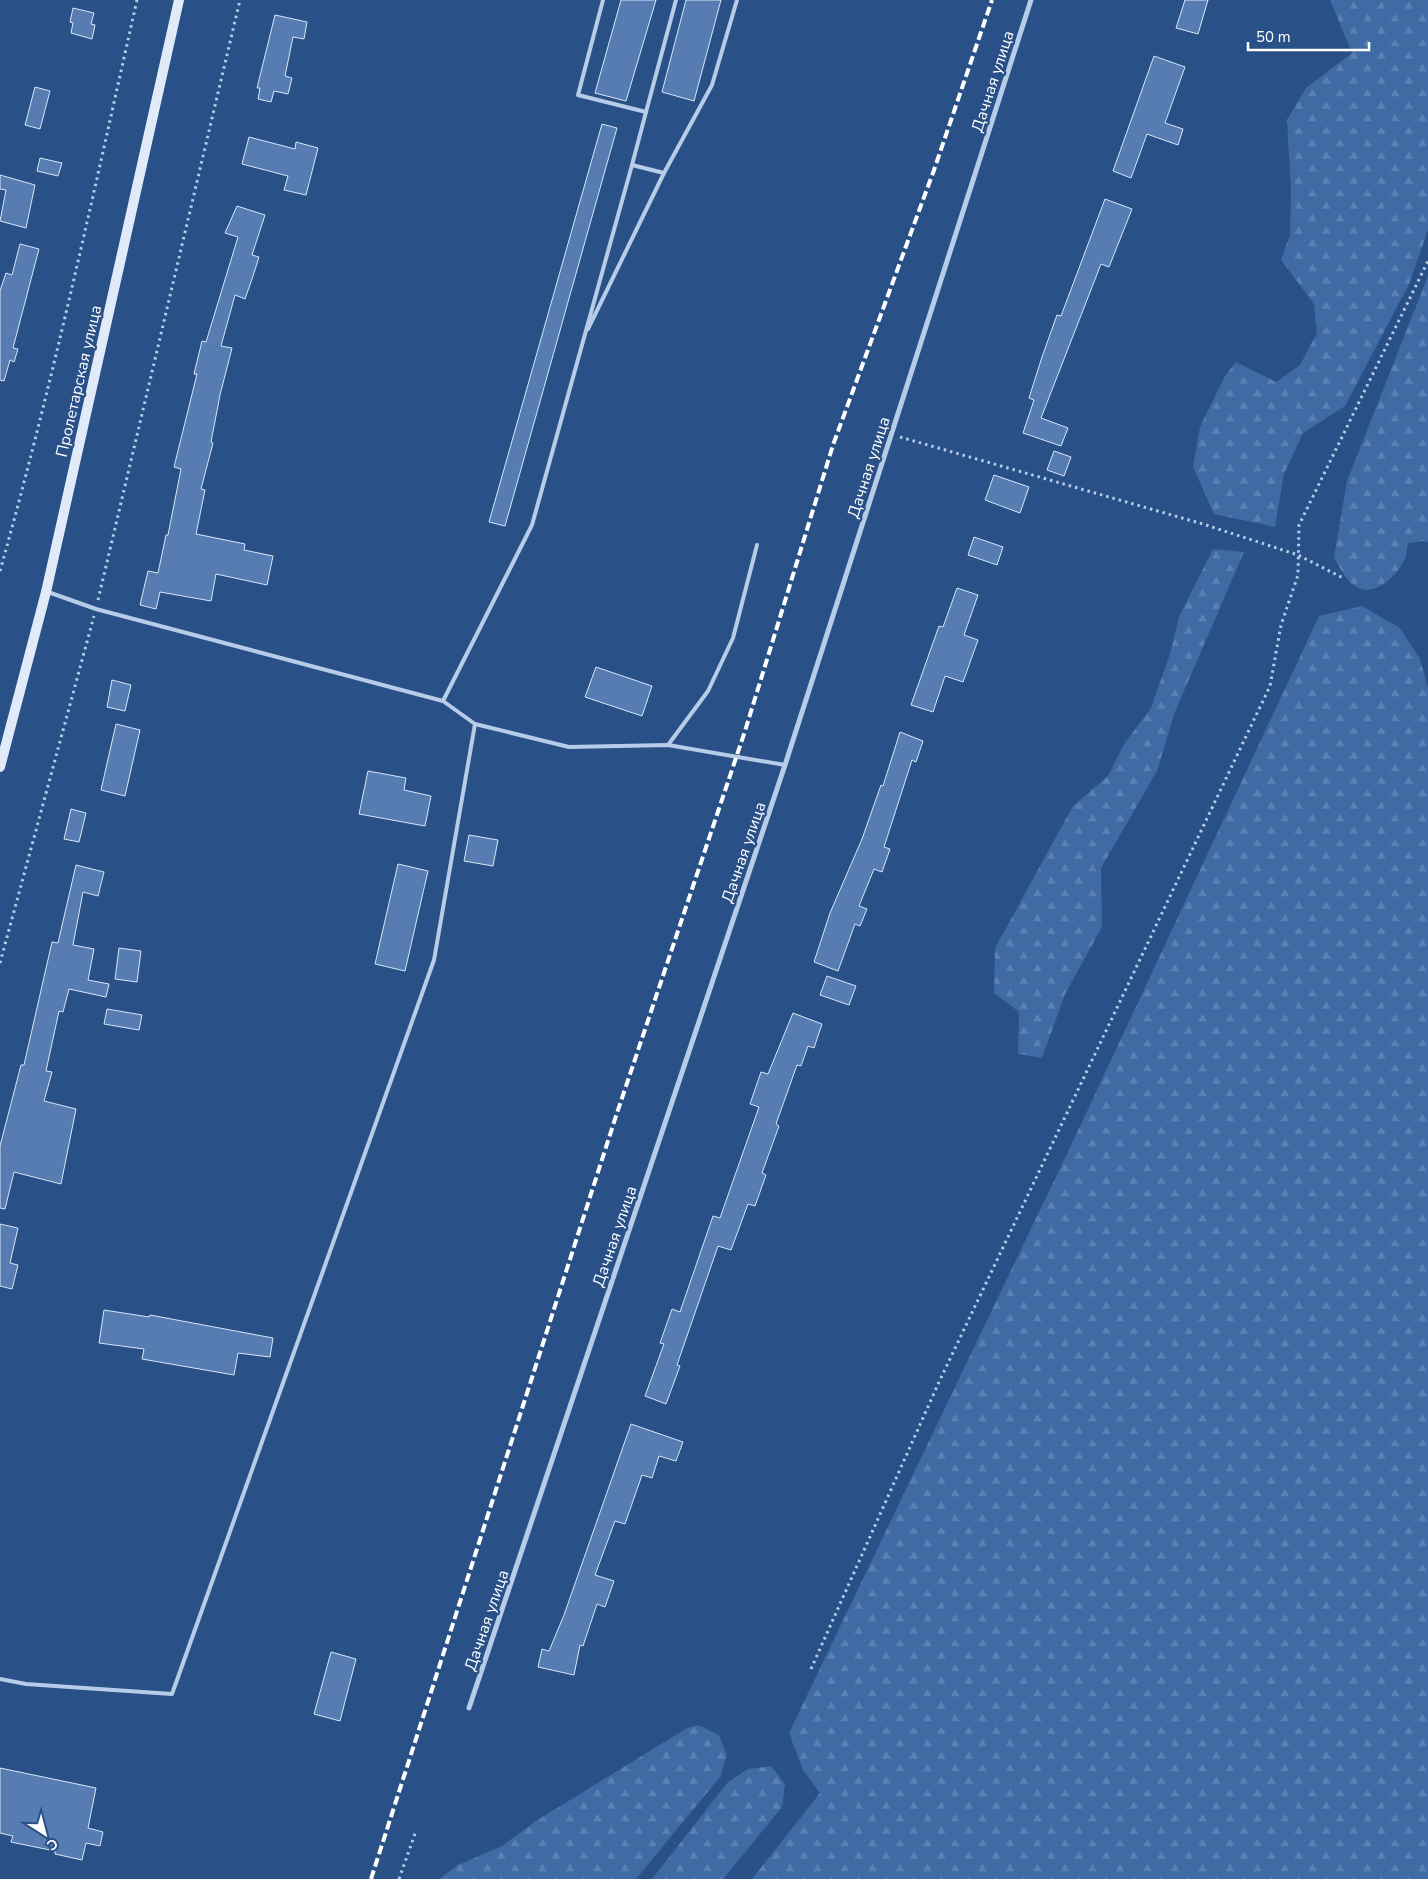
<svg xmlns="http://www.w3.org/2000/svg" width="1428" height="1879" viewBox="0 0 1428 1879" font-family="'Nunito Sans',sans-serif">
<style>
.forest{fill:url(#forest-firs)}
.building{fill:#567cb1;stroke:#dae6f7}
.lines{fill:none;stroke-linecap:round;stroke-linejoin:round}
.path{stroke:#b7cce8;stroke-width:3;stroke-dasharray:2.5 4;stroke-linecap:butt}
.service{stroke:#b7cce8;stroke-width:4}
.minor{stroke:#b7cce8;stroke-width:5}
.secondary{stroke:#e0eaf8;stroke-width:10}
.rail{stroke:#fff;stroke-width:4;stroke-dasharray:9 4;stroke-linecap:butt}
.labels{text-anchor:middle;stroke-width:4.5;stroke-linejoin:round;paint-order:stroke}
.street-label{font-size:16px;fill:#fff;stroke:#2a5088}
</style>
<defs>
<pattern id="forest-firs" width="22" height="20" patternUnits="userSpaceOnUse" patternTransform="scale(1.25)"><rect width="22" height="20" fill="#3f6aa4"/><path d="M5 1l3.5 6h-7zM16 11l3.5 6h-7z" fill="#5c80b2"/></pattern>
</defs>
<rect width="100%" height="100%" fill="#2a5088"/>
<g class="forest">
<path d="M1330 0H1428V230L1409 284 1345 406 1303 433 1284 474 1275 527 1214 514 1193 467 1200 427 1225 376 1236 362 1276 382 1300 365 1317 333 1314 304 1281 260 1290 235 1291 190 1287 120 1306 88 1352 53Z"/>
<path d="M1428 276V542L1424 541 1408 543C1407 548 1407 554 1405 558 1398 577 1371 601 1352 584 1345 578 1339 566 1334 558L1347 481Z"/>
<path d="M1213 549 1244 552 1174 714 1157 771 1101 868 1102 927 1065 994 1042 1058 1018 1054 1019 1012 994 993 995 948 1073 806 1108 776 1124 744 1151 708 1170 654 1179 617Z"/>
<path d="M1362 606 1400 628 1420 659 1428 688V1879H752L820 1793 803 1770 789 1733 1075 1137 1319 616Z"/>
<path d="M698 1725 719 1735 727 1755 720 1777 636 1879H439L458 1865 502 1846 536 1821 687 1728Z"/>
<path d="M771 1766 785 1784 782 1807 723 1879H652L728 1782 748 1769Z"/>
</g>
<g class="building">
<path d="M621 0H656L626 101 595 93Z"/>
<path d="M686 0H721L694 101 662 92Z"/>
<path d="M1185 0H1208L1198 34 1176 28Z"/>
<path d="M73 8 94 13 91 24 95 25 92 39 71 33 73 23 70 22Z"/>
<path d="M275 15 307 22 304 39 293 37 285 76 292 78 288 94 274 91 271 102 258 99 260 88H257Z"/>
<path d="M1154 56 1185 67 1165 123 1183 129 1178 145 1147 134 1131 178 1113 171Z"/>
<path d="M35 87 50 91 40 129 25 125Z"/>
<path d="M602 124 617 128 505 526 489 522Z"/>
<path d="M249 137 295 149 296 142 318 148 306 195 284 190 288 176 242 164Z"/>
<path d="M40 158 62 163 58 176 37 171Z"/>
<path d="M0 175 35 185 26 228 0 221 6 190 0 189Z"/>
<path d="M1105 199 1132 209 1109 267 1101 264 1041 418 1068 428 1061 446 1023 433 1034 400 1029 398 1042 357 1057 315 1061 316Z"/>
<path d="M237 206 265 215 252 255 259 257 253 276 245 299 235 295 221 346 232 348 220 395 211 442 213 443 201 489 205 490 196 534 245 544 244 550 273 556 267 585 216 574 211 601 160 592 156 609 140 605 148 571 158 573 166 535H168L181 469 174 467 197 374H194L202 341 206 342 238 237 225 233Z"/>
<path d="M20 244 39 249 13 348 18 349 14 362 10 360 4 381 0 380V291L6 273 12 275Z"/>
<path d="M1054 451 1071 457 1064 476 1047 470Z"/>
<path d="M994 475 1029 487 1020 513 985 500Z"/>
<path d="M974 537 1003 547 997 565 968 555Z"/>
<path d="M957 588 978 595 964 635 978 640 963 682 945 676 933 712 911 705 939 626 943 627Z"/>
<path d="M596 667 652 686 642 716 585 697Z"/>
<path d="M112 680 131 685 125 711 107 707Z"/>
<path d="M116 724 140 730 125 796 101 790Z"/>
<path d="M900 732 923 741 916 762 912 760 884 847 890 849 882 872 874 869 859 906 867 909 860 926 855 924 838 971 814 962 830 913 862 839 881 785 883 786Z"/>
<path d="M368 771 406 778 404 790 431 796 425 826 359 814Z"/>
<path d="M71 809 86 813 79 842 64 839Z"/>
<path d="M469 835 498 840 493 866 464 861Z"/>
<path d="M398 864 428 871 405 971 375 964Z"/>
<path d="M76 865 104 872 98 896 83 892 73 945 94 949 88 980 109 984 106 997 69 989 63 1012 59 1011 46 1071 52 1072 44 1101 76 1109 61 1184 14 1172 5 1209 0 1208V1146L21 1065H24L52 942 58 943Z"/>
<path d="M119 948 141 951 137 982 115 979Z"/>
<path d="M827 976 856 986 849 1005 820 995Z"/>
<path d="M107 1009 142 1015 139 1030 104 1024Z"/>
<path d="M793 1013 822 1024 814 1048 808 1046 801 1066 797 1065 776 1124 779 1126 762 1173 766 1175 755 1206 748 1204 731 1250 718 1246 677 1365 680 1366 666 1404 645 1396 664 1344 660 1343 672 1309 680 1312 713 1216 720 1218 759 1107 750 1104 761 1072 768 1074Z"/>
<path d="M0 1224 18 1228 10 1263 18 1265 12 1289 0 1286Z"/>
<path d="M104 1310 149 1317 150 1315 273 1338 270 1357 238 1353 234 1375 142 1359 144 1349 99 1343Z"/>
<path d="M631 1424 683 1442 676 1461 659 1456 652 1478 642 1475 625 1524 615 1521 595 1575 614 1581 605 1607 597 1604 583 1646 580 1645 574 1675 538 1667 542 1649 549 1651 564 1615Z"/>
<path d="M331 1652 356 1659 340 1721 314 1714Z"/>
<path d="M0 1768 96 1788 88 1828 103 1832 100 1846 86 1843 82 1860 55 1854V1851L11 1842 13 1836 0 1833Z"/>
</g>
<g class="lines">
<g class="path">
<path d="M900 437 1203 524 1298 555 1345 579"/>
<path d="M0 571C53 382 94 191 137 0"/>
<path d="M98 600 240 0"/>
<path d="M0 963 94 616"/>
<path d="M811 1669 939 1382 1270 686 1281 625 1298 575 1299 525 1428 261"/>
<path d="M399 1879 416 1831"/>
</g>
<g class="service">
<path d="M603 0 578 95 646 112 676 0"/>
<path d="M646 112 632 165 664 173 712 85 737 0"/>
<path d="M588 329 664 173"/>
<path d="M443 701 532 525 632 165"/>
<path d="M475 724 569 747 668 745 785 765"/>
<path d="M668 745 708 691 733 638 757 545"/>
<path d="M0 1679 26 1684 172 1694 434 960 475 724 443 701 96 609 48 592"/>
</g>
<path class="minor" d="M469 1708 785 765 1031 0"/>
<path class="secondary" d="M0 767 46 592 179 0"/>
<path class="rail" d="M371 1879 616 1116 745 731 833 445 934 170 992 0"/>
</g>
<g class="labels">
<g class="street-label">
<text transform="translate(992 81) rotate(-72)" y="6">Дачная улица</text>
<text transform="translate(78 381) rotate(-77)" y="6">Пролетарская улица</text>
<text transform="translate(868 467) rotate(-72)" y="6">Дачная улица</text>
<text transform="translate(743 852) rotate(-71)" y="6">Дачная улица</text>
<text transform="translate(614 1236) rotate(-71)" y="6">Дачная улица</text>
<text transform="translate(486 1620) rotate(-71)" y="6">Дачная улица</text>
</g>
</g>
<g transform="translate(45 1834) rotate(144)" stroke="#2a5088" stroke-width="4" paint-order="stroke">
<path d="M0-4L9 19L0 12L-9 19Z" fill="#ffffff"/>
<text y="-8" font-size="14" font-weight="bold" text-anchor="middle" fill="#ffffff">С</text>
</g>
<path d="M1248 42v8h121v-8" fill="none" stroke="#ffffff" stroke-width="2.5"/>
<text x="1256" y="42" font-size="15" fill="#ffffff" stroke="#2a5088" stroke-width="4" paint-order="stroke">50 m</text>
</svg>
